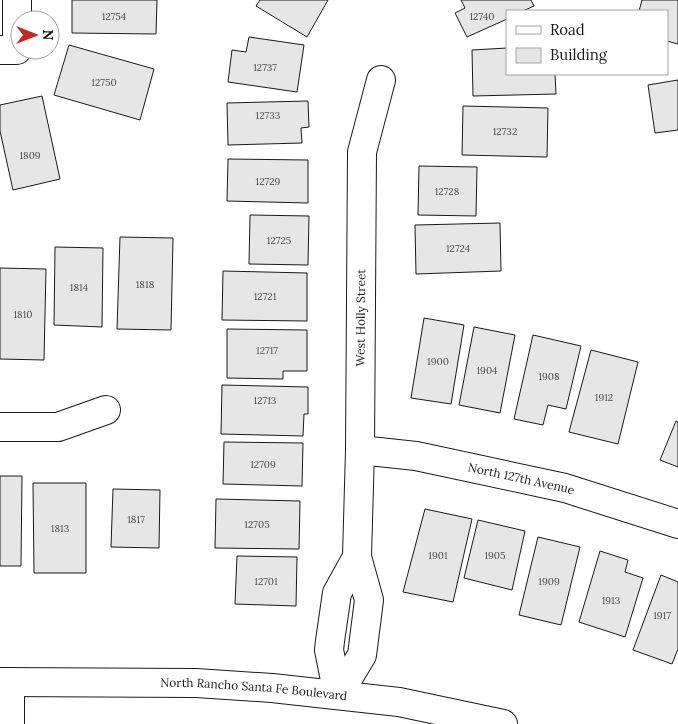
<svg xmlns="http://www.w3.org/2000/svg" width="678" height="724" viewBox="0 0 678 724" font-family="Lora,serif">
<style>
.building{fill:#e6e6e6;stroke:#1a1a1a}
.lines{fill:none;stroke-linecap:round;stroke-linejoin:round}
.minor-casing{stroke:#1a1a1a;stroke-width:30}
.minor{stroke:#fff;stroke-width:28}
.labels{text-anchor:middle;stroke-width:4;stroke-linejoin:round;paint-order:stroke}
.number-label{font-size:10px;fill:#4d4d4d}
.street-label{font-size:12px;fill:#1a1a1a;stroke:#fff}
</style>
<rect width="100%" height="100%" fill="#fff"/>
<g class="building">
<path d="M72 0H157L156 34 72 33Z"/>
<path d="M260 0H328L307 37 256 6Z"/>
<path d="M461 0H531L534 6 523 11H507V19L467 37 455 13 465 8Z"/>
<path d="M642 0H678V44L667 41V11H639Z"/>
<path d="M249 37 304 45 297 92 228 82 232 50 246 52Z"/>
<path d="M69 45 154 69 140 120 54 95Z"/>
<path d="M507 48V74H555L556 94 473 96 472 50Z"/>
<path d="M678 80V130L655 133 648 85Z"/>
<path d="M42 96 60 179 13 190 0 131V105Z"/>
<path d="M308 101 309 127 301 128 302 143 228 145 227 103Z"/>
<path d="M463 106 548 108 547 157 462 155Z"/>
<path d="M228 159 308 160V203L227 201Z"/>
<path d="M419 166 477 167 476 216 418 215Z"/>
<path d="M250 215 309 216 308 265 249 264Z"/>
<path d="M500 223 501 271 416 274 415 225Z"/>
<path d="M120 237 173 238 171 330 117 329Z"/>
<path d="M55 247 103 248 102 327 54 325Z"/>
<path d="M0 268 46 269 44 360 0 359Z"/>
<path d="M223 271 307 273V321L222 320Z"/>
<path d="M424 318 464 325 451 404 411 398Z"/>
<path d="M474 327 515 335 500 413 459 405Z"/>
<path d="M227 329 307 330V371H283V379L227 378Z"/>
<path d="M533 335 581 346 566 409 548 405 543 425 514 419Z"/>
<path d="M591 350 638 362 618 444 569 432Z"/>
<path d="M222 385 308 387V414H304L303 436 221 434Z"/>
<path d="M676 421 678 422V467L660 460Z"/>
<path d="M224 442 303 443 302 486 223 484Z"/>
<path d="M0 476H22L21 566H0Z"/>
<path d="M33 483H86V573H34Z"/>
<path d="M113 489 160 490 159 548 111 547Z"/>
<path d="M216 499 300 501 299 549 215 548Z"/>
<path d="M425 509 472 519 453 602 403 592Z"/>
<path d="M478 520 525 531 512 590 464 578Z"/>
<path d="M538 537 580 547 561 625 519 615Z"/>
<path d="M600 551 628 560 625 572 643 578 625 637 579 622Z"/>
<path d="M237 556 297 557 296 606 235 604Z"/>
<path d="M661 575 678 582V649L672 664 633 650Z"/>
</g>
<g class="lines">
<defs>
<g id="minor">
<path d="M0 50H17V0"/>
<path d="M0 427H58L106 410"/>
<path id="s1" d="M360 450 416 456 565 488 678 524"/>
<path id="s2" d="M0 682 196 683 272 688 399 702 503 724"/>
<path id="s3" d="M338 695 362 655 369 600 357 557 360 450 362 152 381 80"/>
<path d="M338 695 329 650 330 641 337 593 357 557"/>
<path d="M10 724V682"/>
</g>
</defs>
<use href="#minor" class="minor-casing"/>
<use href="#minor" class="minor"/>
</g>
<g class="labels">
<g class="number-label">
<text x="114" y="20">12754</text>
<text x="482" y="20">12740</text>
<text x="265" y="71">12737</text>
<text x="104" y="86">12750</text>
<text x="268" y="119">12733</text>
<text x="505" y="135">12732</text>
<text x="30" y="159">1809</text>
<text x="268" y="185">12729</text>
<text x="447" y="195">12728</text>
<text x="279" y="244">12725</text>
<text x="458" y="252">12724</text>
<text x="145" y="288">1818</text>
<text x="79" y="291">1814</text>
<text x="265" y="300">12721</text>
<text x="23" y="318">1810</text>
<text x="267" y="354">12717</text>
<text x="438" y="365">1900</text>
<text x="487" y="374">1904</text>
<text x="549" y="380">1908</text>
<text x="604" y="401">1912</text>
<text x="265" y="404">12713</text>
<text x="263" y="468">12709</text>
<text x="136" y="523">1817</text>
<text x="257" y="528">12705</text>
<text x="60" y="532">1813</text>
<text x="438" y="559">1901</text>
<text x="495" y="559">1905</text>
<text x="266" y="585">12701</text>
<text x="549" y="585">1909</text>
<text x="611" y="604">1913</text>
<text x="662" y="619">1917</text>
</g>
<g class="street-label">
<text dy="4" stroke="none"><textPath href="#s3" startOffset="386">West Holly Street</textPath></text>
<text dy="4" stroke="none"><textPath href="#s1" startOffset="164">North 127th Avenue</textPath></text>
<text dy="4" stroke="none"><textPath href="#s2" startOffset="254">North Rancho Santa Fe Boulevard</textPath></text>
</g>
</g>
<rect x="506" y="10" width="162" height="65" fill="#ffffff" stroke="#a3a3a3"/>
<rect x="516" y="26" width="25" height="8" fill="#ffffff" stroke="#a3a3a3"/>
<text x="550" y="35" font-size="15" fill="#1a1a1a">Road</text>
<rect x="516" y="48" width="25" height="15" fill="#e6e6e6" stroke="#a3a3a3"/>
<text x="550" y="60" font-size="15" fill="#1a1a1a">Building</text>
<g transform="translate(35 35) rotate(90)"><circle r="24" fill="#ffffff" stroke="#a3a3a3"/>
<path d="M0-4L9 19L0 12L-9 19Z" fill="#c62828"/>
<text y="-8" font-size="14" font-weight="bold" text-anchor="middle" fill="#1a1a1a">N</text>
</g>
</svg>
